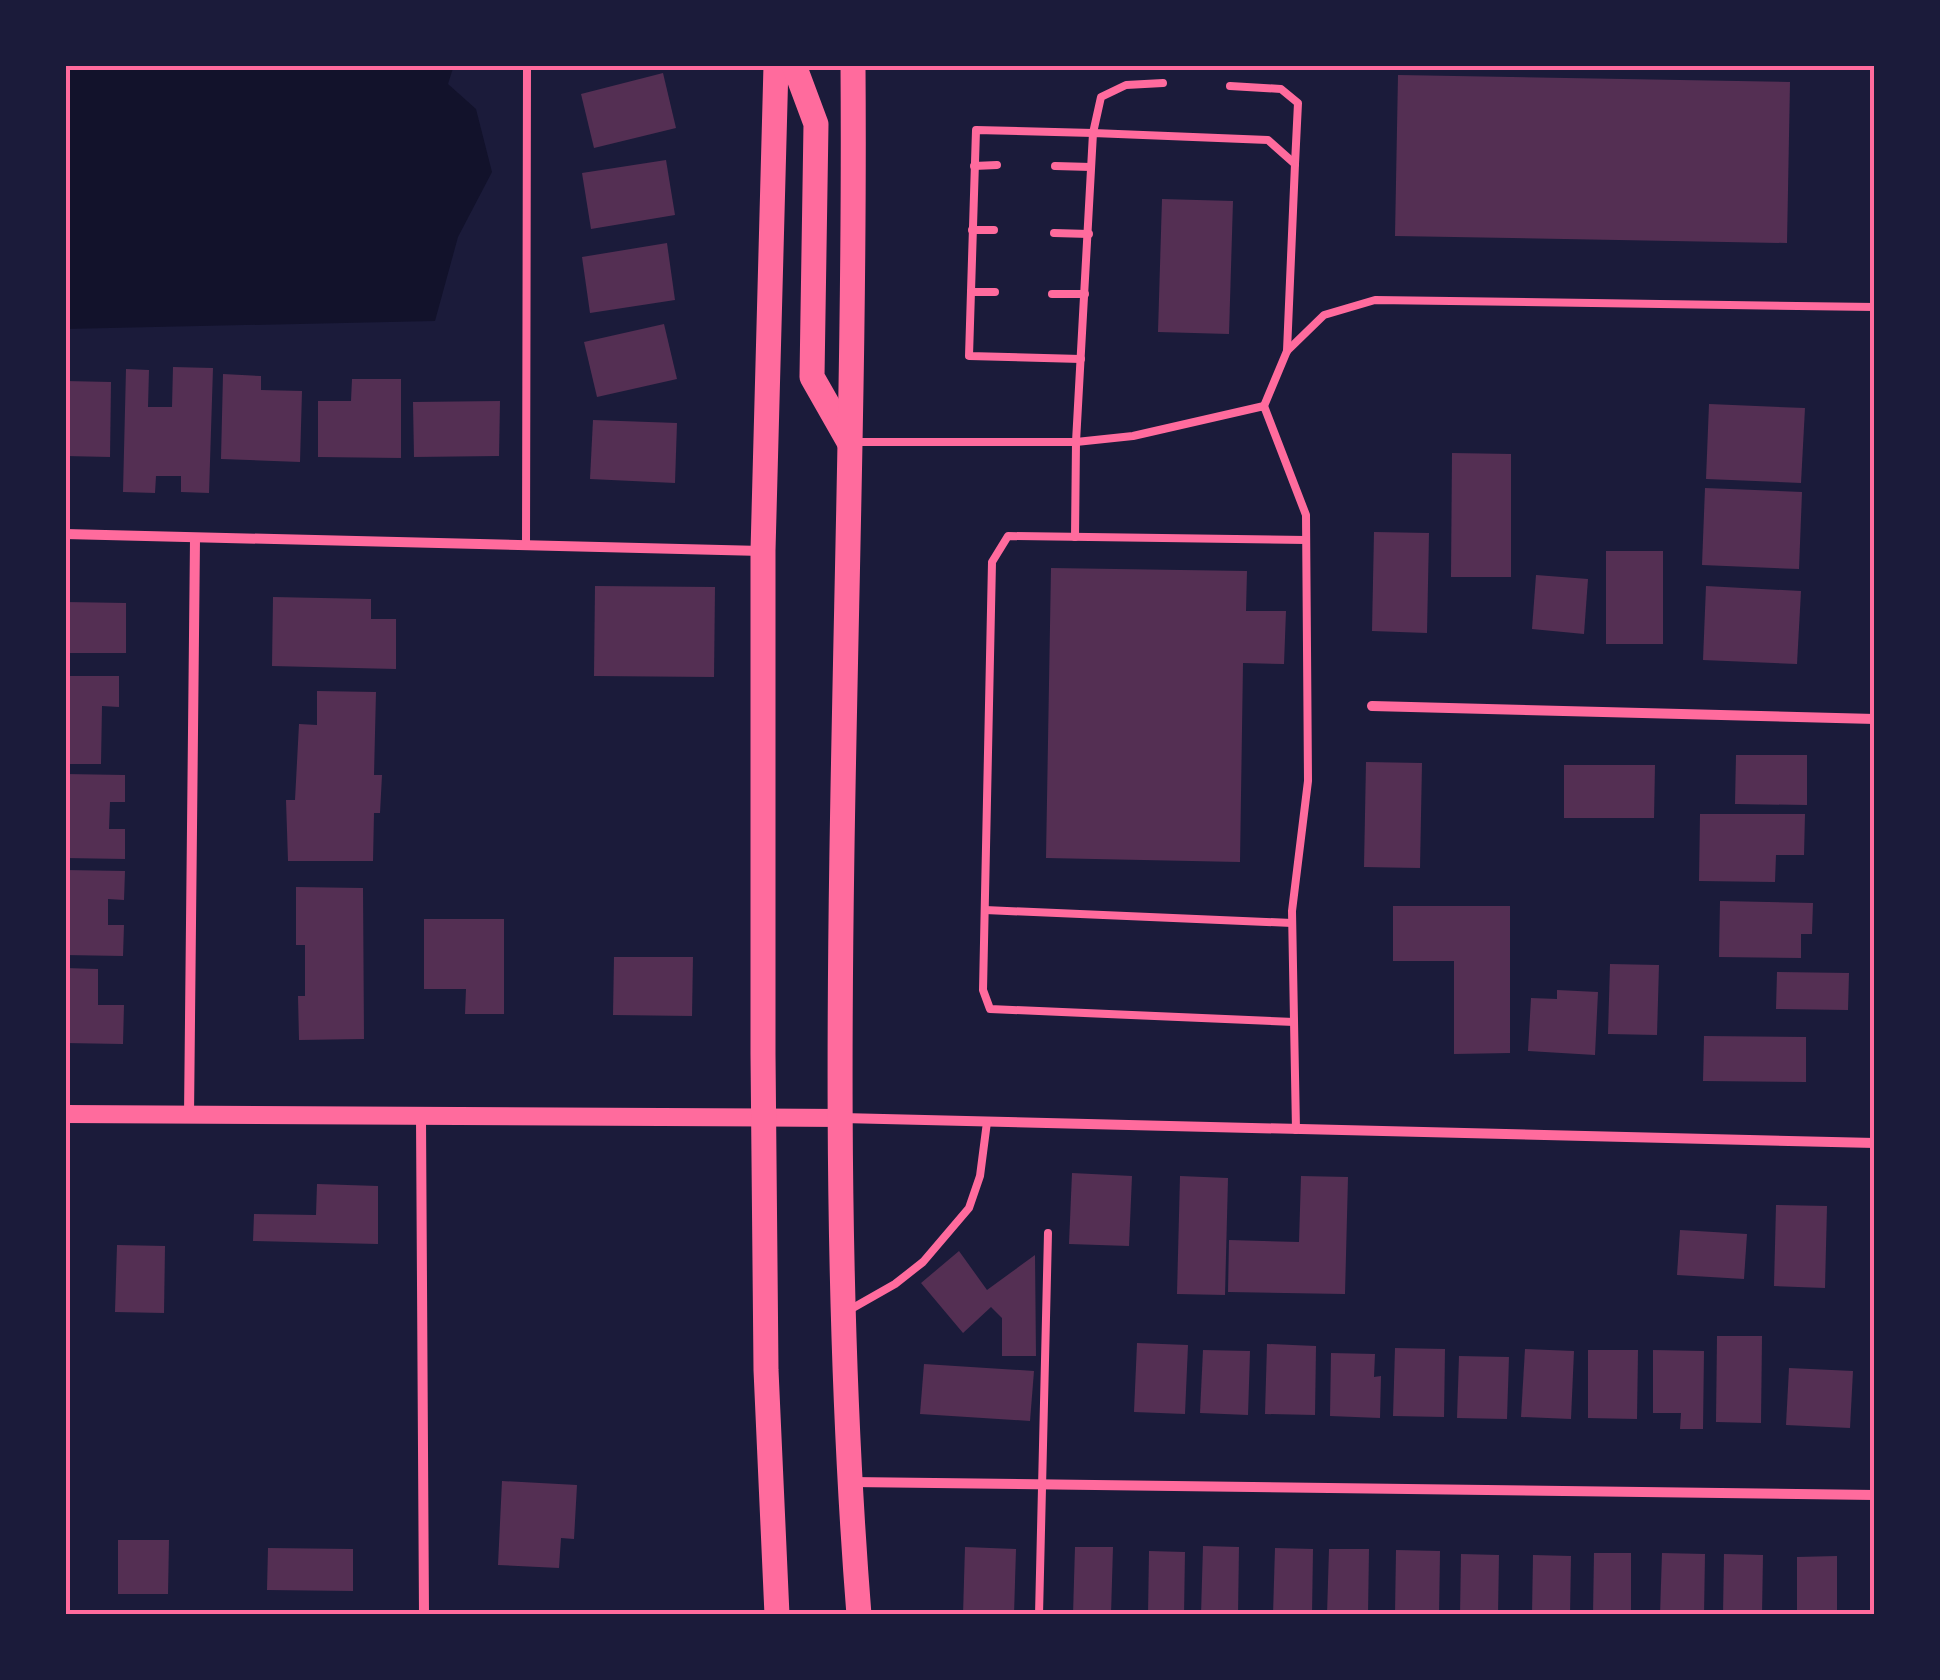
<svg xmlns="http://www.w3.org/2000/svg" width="1940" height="1680" viewBox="0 0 1940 1680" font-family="'Alegreya Sans',sans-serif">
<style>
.water{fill:#12122b}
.building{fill:#542f53}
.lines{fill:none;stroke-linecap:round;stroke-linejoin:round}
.service{stroke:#ff6b9d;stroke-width:8}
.minor{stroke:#ff6b9d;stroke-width:10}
.tertiary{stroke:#ff6b9d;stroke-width:18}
.primary{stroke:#ff6b9d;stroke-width:25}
.neatline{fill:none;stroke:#ff6b9d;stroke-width:4}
</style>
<rect width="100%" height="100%" fill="#1b1b3a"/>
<path class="water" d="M65 65H454L448 84 476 109 492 172 458 237 435 321 65 329Z"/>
<g class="building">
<path d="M663 73 676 128 594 148 581 94Z"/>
<path d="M1398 75 1790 82 1787 243 1395 236Z"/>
<path d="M666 160 675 215 591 229 582 173Z"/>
<path d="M1162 199 1233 201 1229 334 1158 332Z"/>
<path d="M667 243 675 300 590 313 582 257Z"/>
<path d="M664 324 677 379 597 397 584 342Z"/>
<path d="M173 367 213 368 209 493 181 492V476H156L155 493 123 492 126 369 149 370 148 407H172Z"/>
<path d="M223 374 261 376V390L302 391 300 462 221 459Z"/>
<path d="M352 379H401V458L318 457V401H351Z"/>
<path d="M65 381 111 382 110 457 65 456Z"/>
<path d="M500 401 499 456 414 457 413 402Z"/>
<path d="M1709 404 1805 408 1801 483 1706 479Z"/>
<path d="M593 420 677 423 675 483 590 479Z"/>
<path d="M1452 453 1511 454V577H1451Z"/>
<path d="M1705 488 1802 492 1799 569 1702 565Z"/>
<path d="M1374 532 1429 533 1427 633 1372 631Z"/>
<rect x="1606" y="551" width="57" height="93"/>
<path d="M1051 568 1247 571 1246 611H1286L1284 664 1243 663 1240 862 1046 858Z"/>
<path d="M1536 575 1588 579 1584 634 1532 629Z"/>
<path d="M595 586 715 587 714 677 594 676Z"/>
<path d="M1706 586 1801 591 1797 664 1703 660Z"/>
<path d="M273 597 371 599V619H396V669L272 666Z"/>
<path d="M65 602 126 603V653H65Z"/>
<path d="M65 676H119V707L102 706 101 764H65Z"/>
<path d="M317 691 376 692 374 775H382L380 813H374L373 861H288L286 800H295L299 724 317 725Z"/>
<path d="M1736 755H1807V805L1735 804Z"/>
<path d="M1366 762 1422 763 1420 868 1364 867Z"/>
<path d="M1564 765H1655L1654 818H1564Z"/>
<path d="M65 774 125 775V802H110L109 829H125V859L65 858Z"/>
<path d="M1700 814H1805L1804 855H1776L1775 882 1699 881Z"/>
<path d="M65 870 125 871 124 900 108 899V925H124L123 956 65 955Z"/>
<path d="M296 887 363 888 364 1039 299 1040 298 996H305V945H296Z"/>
<path d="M1720 901 1813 903 1812 934H1801V958L1719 957Z"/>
<path d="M1393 906H1510V1053L1454 1054V961H1393Z"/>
<path d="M424 919H504V1014H465L466 989H424Z"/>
<path d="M614 957H693L692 1016 613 1015Z"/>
<path d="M1610 964 1659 965 1657 1035 1608 1034Z"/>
<path d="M65 968 98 969V1005H124L123 1044 65 1043Z"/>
<path d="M1777 972 1849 973 1848 1010 1776 1009Z"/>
<path d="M1557 990 1598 992 1595 1055 1528 1051 1531 998 1557 999Z"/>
<path d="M1704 1036 1806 1037V1082L1703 1081Z"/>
<path d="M1072 1173 1132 1176 1129 1246 1069 1244Z"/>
<path d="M1180 1176 1228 1178 1225 1295 1177 1294Z"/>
<path d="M1301 1176 1348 1177 1345 1294 1228 1292 1229 1240 1299 1242Z"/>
<path d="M317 1184 378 1186V1244L253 1241 254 1214 316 1215Z"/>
<path d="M1776 1205 1827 1206 1825 1288 1774 1286Z"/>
<path d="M1680 1230 1747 1234 1744 1279 1677 1275Z"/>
<path d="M117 1245 165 1246 164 1313 115 1312Z"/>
<path d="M959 1251 987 1290 1035 1255 1036 1356H1002V1318L991 1307 963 1333 921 1283Z"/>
<path d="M1717 1336H1762L1761 1423 1716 1422Z"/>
<path d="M1137 1343 1188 1345 1185 1414 1134 1412Z"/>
<path d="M1267 1344 1316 1346 1315 1415 1265 1414Z"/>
<path d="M1395 1348 1445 1349 1444 1417 1393 1416Z"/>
<path d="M1525 1349 1574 1351 1571 1419 1521 1417Z"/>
<path d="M1203 1350 1250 1351 1248 1415 1200 1413Z"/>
<path d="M1588 1350H1638L1637 1419 1588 1418Z"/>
<path d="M1653 1350 1704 1351 1703 1429H1680L1681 1413H1653Z"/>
<path d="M1331 1353 1375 1354 1374 1377 1381 1376 1380 1418 1330 1416Z"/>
<path d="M1459 1356 1509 1357 1507 1419 1457 1418Z"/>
<path d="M924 1364 1034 1371 1030 1421 920 1414Z"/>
<path d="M1789 1368 1853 1371 1850 1428 1786 1425Z"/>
<path d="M502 1481 577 1485 574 1539 561 1538 559 1568 498 1565Z"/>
<path d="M118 1540H169L168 1594H118Z"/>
<path d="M1203 1546 1239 1547 1238 1615H1201Z"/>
<path d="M965 1547 1016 1549 1014 1615H963Z"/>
<path d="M1075 1547H1113L1111 1615H1073Z"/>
<path d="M268 1548 353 1549V1591L267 1590Z"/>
<path d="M1275 1548 1313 1549 1312 1615H1273Z"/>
<path d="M1329 1549H1369L1368 1615H1327Z"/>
<path d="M1396 1550 1440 1551 1439 1615H1395Z"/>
<path d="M1149 1551 1185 1552 1184 1615H1148Z"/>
<path d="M1594 1553H1631V1615H1593Z"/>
<path d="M1662 1553 1705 1554 1704 1615H1660Z"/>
<path d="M1461 1554 1499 1555 1498 1615H1460Z"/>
<path d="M1724 1554 1763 1555 1762 1615H1723Z"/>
<path d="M1533 1555 1571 1556 1570 1615H1532Z"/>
<path d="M1837 1556V1615H1797V1557Z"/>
</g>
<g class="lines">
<g class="service">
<path d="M1230 86 1281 89 1298 103 1295 164"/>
<path d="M974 166 997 165"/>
<path d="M1055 166 1091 167"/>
<path d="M972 230H994"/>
<path d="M1054 233 1089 234"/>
<path d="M971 292H995"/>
<path d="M1052 294H1085"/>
<path d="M1081 359 969 356 976 130 1093 133 1101 97 1126 85 1163 83"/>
<path d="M1264 406 1287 351 1324 315 1375 300 1875 307"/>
<path d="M854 442H1076L1133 436 1264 406 1306 515 1308 781 1292 911 1296 1130"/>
<path d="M1075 537 1076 442 1093 133 1268 140 1295 164 1287 351"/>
<path d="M526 546 527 65"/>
<path d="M985 910 1292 923"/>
<path d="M1294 1022 990 1009 983 990 992 562 1008 536 1306 540"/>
<path d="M851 1309 895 1284 923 1262 969 1208 980 1176 987 1122"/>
<path d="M1039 1615 1048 1233"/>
</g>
<g class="minor">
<path d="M65 534 762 551"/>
<path d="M1372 706 1875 719"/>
<path d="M189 1116 195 539"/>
<path d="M421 1118 424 1615"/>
<path d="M842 1118 1875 1143"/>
<path d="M851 1482 1875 1495"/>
</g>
<path class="tertiary" d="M65 1114 842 1118"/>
<g class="primary">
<path d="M776 65 763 551V1054L766 1370 777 1615"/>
<path d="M794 65 816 124 812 377 849 442"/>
<path d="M853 65C857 581 818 1100 859 1615"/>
</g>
</g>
<rect width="1940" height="1680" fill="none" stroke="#1b1b3a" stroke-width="135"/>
<rect x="68" y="68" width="1804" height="1544" class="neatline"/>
</svg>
